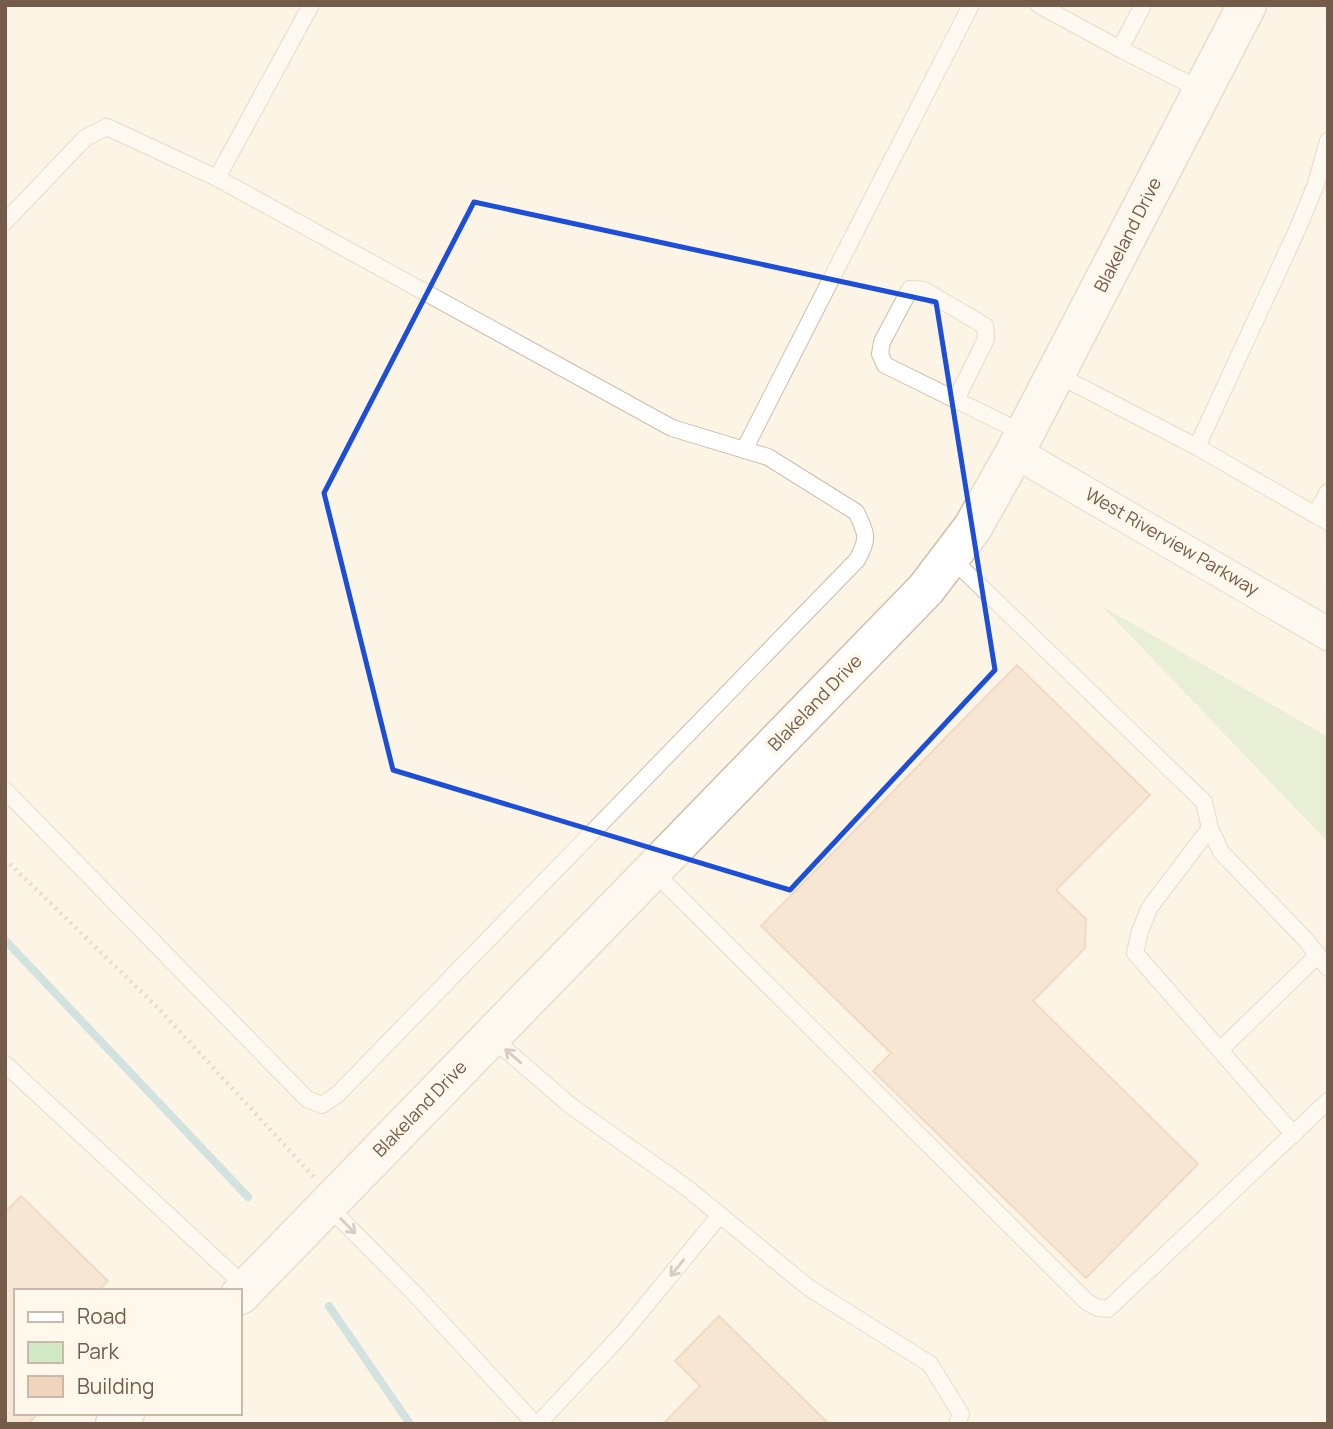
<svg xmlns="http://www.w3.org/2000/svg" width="1333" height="1429" viewBox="0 0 1333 1429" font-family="Manrope,sans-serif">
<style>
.green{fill:#d1e9c3}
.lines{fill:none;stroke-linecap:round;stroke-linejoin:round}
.stream{stroke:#a0ccd7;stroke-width:8}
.building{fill:#f1d4bc;stroke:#e4bb9d;stroke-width:2}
.lane-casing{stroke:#cdbcab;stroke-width:18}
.street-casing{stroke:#cdbcab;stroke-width:34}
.secondary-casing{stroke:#d2beab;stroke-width:41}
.path{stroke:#d6b7a0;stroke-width:4.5;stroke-dasharray:2 5;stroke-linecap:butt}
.lane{stroke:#fff;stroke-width:16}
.street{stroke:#fff;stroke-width:32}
.secondary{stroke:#fff;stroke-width:38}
.oneway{stroke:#ac9d92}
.marked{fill:none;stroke:#1d4ed8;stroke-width:5;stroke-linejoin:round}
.labels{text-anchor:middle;stroke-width:7;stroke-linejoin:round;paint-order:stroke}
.street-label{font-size:18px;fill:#745b4a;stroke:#fff8eb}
</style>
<rect width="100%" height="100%" fill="#fcf4e5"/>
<path class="green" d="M1102 606 1328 737V843L1322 836Z"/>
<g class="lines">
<g class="stream">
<path d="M5 940 248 1197"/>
<path d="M329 1306 410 1424"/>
</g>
</g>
<g class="building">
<path d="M1017 665 1150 795 1056 890 1086 919 1085 948 1033 1001 1198 1164 1086 1278 873 1071 891 1053 761 926Z"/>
<path d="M21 1196 108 1281 98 1291H16V1413H39L28 1424H5V1212Z"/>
<path d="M719 1316 829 1424H663L700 1386 675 1361Z"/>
</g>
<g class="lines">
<defs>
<g id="lane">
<path d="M1039 5 1120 49"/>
<path d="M1143 5 1120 49 1203 91"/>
<path d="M217 178 311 5"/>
<path d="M5 222 85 138 107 127 217 178 672 428 768 457 856 512C867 533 869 539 857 560L338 1094 322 1105 307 1099 5 790"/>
<path d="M1056 374 1197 447 1328 522"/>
<path d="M956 400 986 339 985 326 924 290 910 289 882 342 880 354 885 365 1025 434"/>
<path d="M1197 447 1298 228 1316 184 1328 141"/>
<path d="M744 450 971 5"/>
<path d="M1315 515 1328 492"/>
<path d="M950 557 1204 802 1210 828 1221 852 1305 939 1328 968"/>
<path d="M1210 828 1150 907 1140 931 1135 953 1294 1135"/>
<path d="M652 870 1087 1302 1098 1308 1108 1309 1328 1101"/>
<path d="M491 1037 571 1106 687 1188 809 1288 930 1364 961 1414 957 1424"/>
<path d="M1220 1050 1318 955"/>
<path d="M5 1064 247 1288"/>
<path d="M327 1205 414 1293 535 1424"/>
<path d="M538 1424 623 1333 720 1215"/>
</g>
<path id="street" d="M1015 452 1328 634"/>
<g id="secondary">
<path d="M240 1295 926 589 973 527 1015 452 1247 5"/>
<path d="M115 1424 125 1413"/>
</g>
</defs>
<use href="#lane" class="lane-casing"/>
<use href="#street" class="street-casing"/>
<use href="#secondary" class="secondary-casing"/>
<path class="path" d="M5 859 160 1010 314 1177"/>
<use href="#lane" class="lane"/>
<use href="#street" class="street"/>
<use href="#secondary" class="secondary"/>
</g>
<defs><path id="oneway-shaft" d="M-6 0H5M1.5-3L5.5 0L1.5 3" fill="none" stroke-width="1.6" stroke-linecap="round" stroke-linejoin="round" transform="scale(1.75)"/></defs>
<g class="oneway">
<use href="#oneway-shaft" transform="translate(513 1056) rotate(-139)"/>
<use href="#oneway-shaft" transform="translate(348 1226) rotate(45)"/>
<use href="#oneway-shaft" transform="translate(677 1268) rotate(129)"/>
</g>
<path d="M0 0H1333V1429H0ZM474 202 936 302 995 670 790 890 393 770 324 493Z" fill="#fcf4e5" fill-opacity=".55" fill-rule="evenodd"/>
<path class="marked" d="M474 202 936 302 995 670 790 890 393 770 324 493Z"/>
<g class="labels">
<g class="street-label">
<text transform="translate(1128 235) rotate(-63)" y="6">Blakeland Drive</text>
<text transform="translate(1172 542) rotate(30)" y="6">West Riverview Parkway</text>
<text transform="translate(815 703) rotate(-46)" y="6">Blakeland Drive</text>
<text transform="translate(420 1109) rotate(-46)" y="6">Blakeland Drive</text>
</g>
</g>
<rect width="1333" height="1429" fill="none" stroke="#745b4a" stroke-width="14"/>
<rect x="14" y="1289" width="228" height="126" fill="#fff8eb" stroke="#c7b9ab" stroke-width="2"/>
<rect x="28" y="1312" width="35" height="10" fill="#ffffff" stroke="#c7b9ab" stroke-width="2"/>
<text x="77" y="1324" font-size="21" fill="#745b4a">Road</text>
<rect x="28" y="1342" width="35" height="21" fill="#d1e9c3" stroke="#c7b9ab" stroke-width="2"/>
<text x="77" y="1359" font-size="21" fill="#745b4a">Park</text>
<rect x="28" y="1376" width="35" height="21" fill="#f1d4bc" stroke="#c7b9ab" stroke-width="2"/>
<text x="77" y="1394" font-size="21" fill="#745b4a">Building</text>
</svg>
